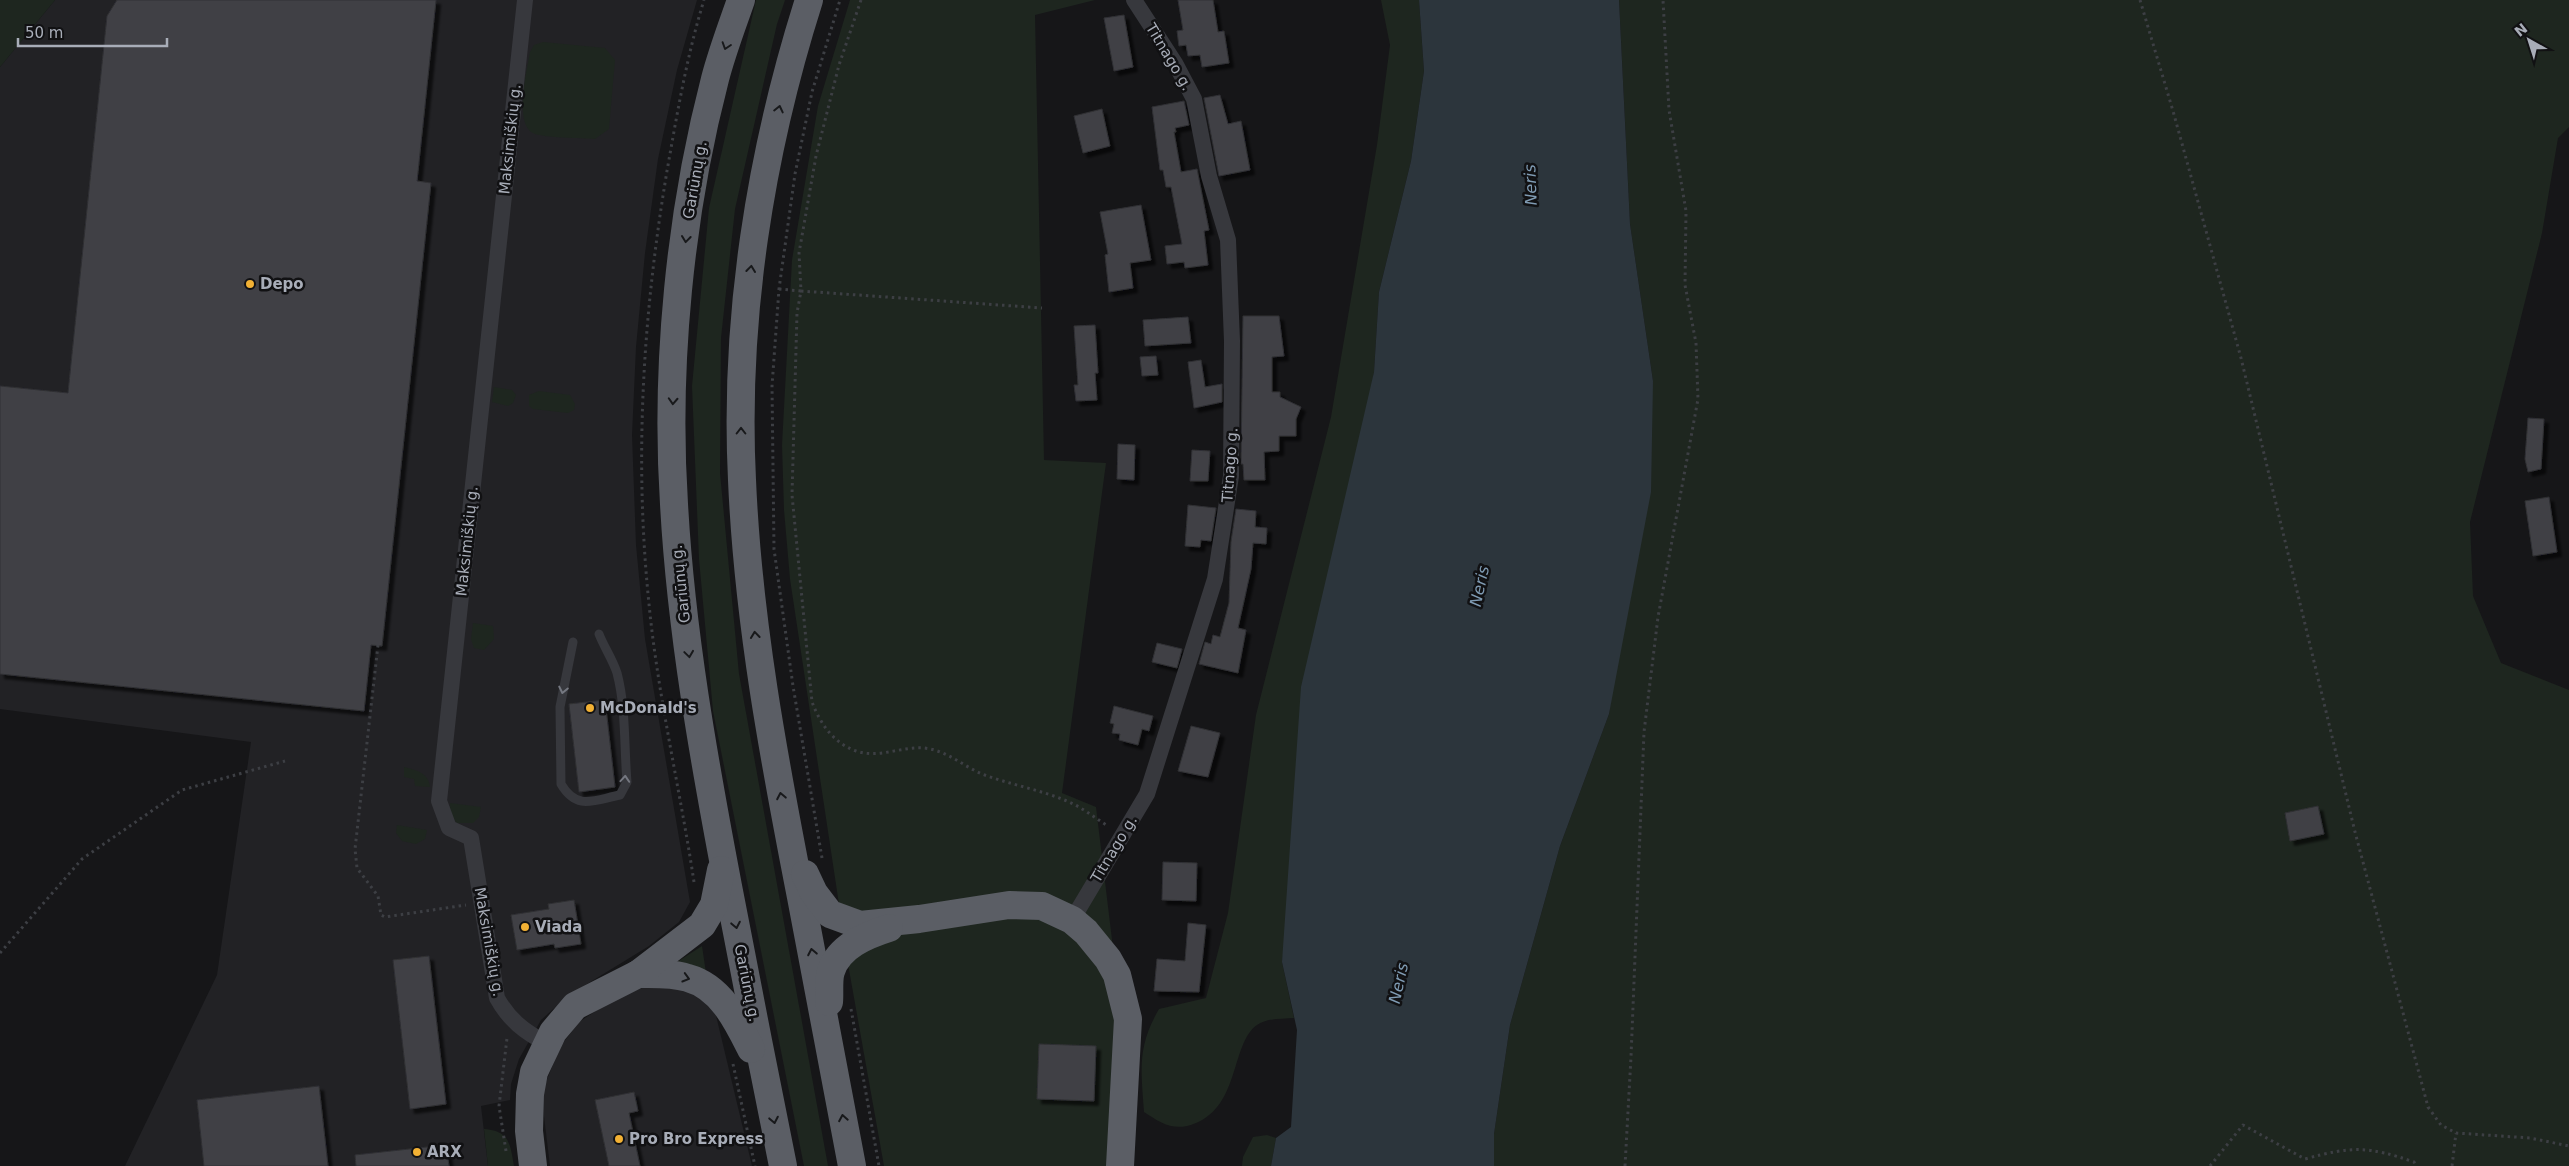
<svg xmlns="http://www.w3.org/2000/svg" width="2569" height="1166" viewBox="0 0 2569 1166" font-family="'DejaVu Sans',sans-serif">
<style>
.built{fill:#222225}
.green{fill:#1e261f}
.water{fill:#2c353c}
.building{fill:#404145;stroke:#303034;filter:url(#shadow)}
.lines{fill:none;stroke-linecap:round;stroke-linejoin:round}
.path{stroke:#3d3f44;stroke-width:3;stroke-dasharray:2.5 4;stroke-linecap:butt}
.service{stroke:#37383d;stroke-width:9}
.minor{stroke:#37383d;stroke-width:16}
.trunk{stroke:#5b5e65;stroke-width:28}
.oneway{stroke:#18191b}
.oneway2{stroke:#757881}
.poi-dot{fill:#f2b134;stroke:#111113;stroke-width:2}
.labels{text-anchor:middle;stroke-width:5;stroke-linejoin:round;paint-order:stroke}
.street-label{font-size:15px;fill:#a8adb8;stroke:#111113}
.poi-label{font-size:15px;font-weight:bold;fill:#a8adb8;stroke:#111113;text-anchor:start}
.water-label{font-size:16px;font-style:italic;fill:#7f9bb3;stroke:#111113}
</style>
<defs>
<filter id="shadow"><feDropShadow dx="4.5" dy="4.5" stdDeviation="1" flood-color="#0009"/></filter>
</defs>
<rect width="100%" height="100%" fill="#161618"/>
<g class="built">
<path d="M55 0H697L677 70 658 159 645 253 636 347 632 435 636 545 645 639 690 902 679 922 649 946 569 995 541 1020 519 1059 511 1084 510 1100 481 1106 488 1166H125L217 975 251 742 0 709V67Z"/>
<path d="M650 985 682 988 713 1003 752 1166H550L544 1116V1087L560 1047 579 1022 617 997Z"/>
</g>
<g class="green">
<path d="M0 0H55L0 67Z"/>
<path d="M756 0H785L777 24 735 209 721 338 720 473 739 674 828 1166H804L713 711 699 559 692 386 709 208Z"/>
<path d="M850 0H1095L1035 15 1044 460 1106 463 1062 793 1096 807 1120 1006 1112 1166H884L848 964 790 579 784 510 782 445 792 260 818 106Z"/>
<path d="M1381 0H1419L1424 71 1411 161 1379 292 1374 372 1282 962 1294 1018C1282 1019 1267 1018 1257 1025 1231 1043 1240 1105 1196 1123 1175 1132 1162 1124 1144 1112 1141 1069 1137 1047 1159 1009L1206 998 1228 913 1256 715 1331 417 1377 145 1390 45Z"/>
<path d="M1619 0H2569V127L2558 138 2542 233 2470 522 2473 596 2501 663 2569 690V1166H1494V1134L1510 1025 1560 846 1609 714 1653 381 1630 224Z"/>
<path d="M543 42 605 48 615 60 609 129 595 139C583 138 542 138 533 133 514 123 527 70 530 52L534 45Z"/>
<path d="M494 387 512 390 516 395 513 403 508 406 492 402Z"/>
<path d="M539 391 570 395 575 404 574 410 568 413 533 409 529 406V395Z"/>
<path d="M473 623 493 626 494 639 484 650 474 648 471 639Z"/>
<path d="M404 767C416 770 429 773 430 787L415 786 414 779 404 777Z"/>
<path d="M450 803 481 807 479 817 473 823H457L450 815Z"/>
<path d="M397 825 427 830 425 839 416 844 402 841 396 833Z"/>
<path d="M702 946 706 973 677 962Z"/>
<path d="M484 1129C510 1131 510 1144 514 1166H488Z"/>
<path d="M1267 1135 1276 1138 1271 1166H1242L1243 1157 1253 1137Z"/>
</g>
<path class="water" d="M1419 0H1619L1630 224 1653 381 1651 492 1609 714 1560 846 1510 1025 1494 1134V1166H1271L1276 1138 1291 1127 1297 1030 1282 962 1301 687 1374 372 1379 292 1411 161 1424 71Z"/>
<g class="building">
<path d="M117 0H436L417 181 431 183 382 646 371 645 364 711 0 674V386L68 393 107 16Z"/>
<path d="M1178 0H1213L1218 32 1224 31 1229 63 1202 67 1200 55 1188 56 1186 45 1179 46 1177 31 1183 30Z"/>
<path d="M1124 15 1133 67 1114 71 1104 18Z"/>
<path d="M1220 95 1228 124 1241 121 1250 170 1219 176 1204 98Z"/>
<path d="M1184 101 1189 125 1175 128 1176 132H1174L1181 172 1197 169 1209 230 1204 231 1208 265 1185 268 1184 262 1167 264 1165 246 1182 244 1171 187H1166L1163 170H1160L1152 107Z"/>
<path d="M1102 109 1110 146 1083 153 1074 116Z"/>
<path d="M1141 205 1151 260 1130 263 1133 288 1109 292 1105 255 1108 254 1100 212Z"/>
<path d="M1243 316H1279L1284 356 1272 357V392H1280V397L1301 407 1296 419V436H1279V451L1264 452 1265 480H1244L1243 464H1241Z"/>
<path d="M1188 317 1191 343 1145 346 1143 320Z"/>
<path d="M1095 325 1098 373H1095L1097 400 1076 401 1074 385H1078L1074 326Z"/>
<path d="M1156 356 1158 375 1142 376 1140 357Z"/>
<path d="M1201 360 1205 387 1222 384V402L1194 408 1188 362Z"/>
<path d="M2528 418 2544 419 2541 469 2528 472 2525 459Z"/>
<path d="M1118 444 1135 445 1134 480 1117 479Z"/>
<path d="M1192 450 1210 451 1208 481H1190Z"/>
<path d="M2549 497 2557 552 2533 556 2525 501Z"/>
<path d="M1188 505 1216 508 1211 541 1201 540 1200 547 1185 546Z"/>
<path d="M1236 509 1256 511 1255 527 1267 528 1266 544 1253 543 1251 569 1238 628 1246 630 1238 673 1199 664 1205 642 1211 644 1213 635 1220 637 1229 603 1231 542Z"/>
<path d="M1157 643 1182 649 1177 668 1152 662Z"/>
<path d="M605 700 615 787 579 792 569 704Z"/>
<path d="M1114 706 1153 716 1149 731 1142 729 1138 745 1119 740 1120 734 1112 733 1114 724 1110 723Z"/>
<path d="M1191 726 1220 733 1208 777 1178 771Z"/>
<path d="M2318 806 2324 834 2290 841 2285 813Z"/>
<path d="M1163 862 1197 863 1196 901 1162 900Z"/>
<path d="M574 900 581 944 555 948 554 944 517 950 511 915 549 909 548 904Z"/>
<path d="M1188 923 1206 925 1199 992 1154 991 1157 959 1185 961Z"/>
<path d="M429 956 446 1104 410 1109 393 960Z"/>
<path d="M1039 1044 1096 1046 1094 1101 1037 1099Z"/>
<path d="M319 1086 328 1166H204L197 1100Z"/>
<path d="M634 1092 638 1111 629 1113 640 1166H609L595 1100Z"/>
<path d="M446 1145 449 1166H356L355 1155Z"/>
</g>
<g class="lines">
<g class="path">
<path d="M861 0 839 65 816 156 799 253 801 291 1042 308"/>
<path d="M2140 0 2173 111 2241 358 2355 832 2428 1107 2441 1125 2456 1133 2530 1138 2569 1146"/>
<path d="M779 289 801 291 797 313 792 495 812 702C820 723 833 743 856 751 878 759 902 746 924 748 946 750 963 766 982 774 1011 785 1042 790 1069 802 1083 808 1095 818 1108 826"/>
<path d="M378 645 355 849 357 868 378 896 381 915 385 917 466 905"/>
<path d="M822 858 793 686 774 549 772 386 779 289 795 174 812 92 840 0"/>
<path d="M694 882C680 789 658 697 649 604 634 458 643 314 667 171 677 114 687 55 704 0"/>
<path d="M0 953 82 859 182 790 285 761"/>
<path d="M851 1009 879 1166"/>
<path d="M733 1064 755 1166"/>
<path d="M506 1151 499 1106 507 1038"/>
<path d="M1625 1166 1631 1057 1644 732 1658 617 1698 399 1696 343 1685 285 1686 211 1669 110 1663 0"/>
<path d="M2210 1166 2243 1125 2305 1159C2352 1146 2368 1146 2414 1162L2416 1166"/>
<path d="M2452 1166 2456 1133"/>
</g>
<path class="service" d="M573 642 560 707 561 784C577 811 594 800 620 795L627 782C624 746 626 707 617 673 613 660 604 647 599 634"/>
<g class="minor">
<path d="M525 0 439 801 449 828 471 838 497 998C509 1020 525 1032 546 1043"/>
<path d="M1072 920 1147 794 1215 579 1231 476 1232 341 1228 240 1209 176 1194 99 1175 63 1134 0"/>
</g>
<g class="trunk">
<path d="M741 0C732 26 722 52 715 79 680 213 665 366 674 504 681 632 704 760 728 886 746 979 764 1073 783 1166"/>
<path d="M809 0C760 154 734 319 742 480 748 621 774 759 801 897 818 987 835 1076 852 1166"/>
<path d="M805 874 814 893 830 914 860 925 919 919 1009 905 1042 906 1072 920 1086 932 1108 959 1117 975 1128 1019 1120 1166"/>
<path d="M638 974C654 974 672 973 688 978 721 987 737 1021 751 1049"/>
<path d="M829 1002C830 993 828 980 831 971 839 946 867 935 889 928"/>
<path d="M533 1166 529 1131 530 1094 534 1072 553 1032 575 1006 638 974 702 925 714 905 721 870"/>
</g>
</g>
<defs><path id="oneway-chevron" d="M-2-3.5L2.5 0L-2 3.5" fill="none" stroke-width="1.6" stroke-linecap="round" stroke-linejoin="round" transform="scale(1.25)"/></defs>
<g class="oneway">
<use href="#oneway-chevron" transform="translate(726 46) rotate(108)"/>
<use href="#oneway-chevron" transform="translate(779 109) rotate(-77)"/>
<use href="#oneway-chevron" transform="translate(686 239) rotate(97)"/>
<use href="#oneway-chevron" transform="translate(751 269) rotate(-83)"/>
<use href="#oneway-chevron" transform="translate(673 401) rotate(93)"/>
<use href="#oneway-chevron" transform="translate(741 431) rotate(-90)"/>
<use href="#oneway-chevron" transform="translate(755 635) rotate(-96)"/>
<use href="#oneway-chevron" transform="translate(689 654) rotate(82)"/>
<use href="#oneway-chevron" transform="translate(781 796) rotate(-101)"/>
<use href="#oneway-chevron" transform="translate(736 925) rotate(79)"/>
<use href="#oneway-chevron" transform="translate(812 952) rotate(-101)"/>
<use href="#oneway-chevron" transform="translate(686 978) rotate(16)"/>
<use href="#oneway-chevron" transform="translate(843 1118) rotate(-100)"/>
<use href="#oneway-chevron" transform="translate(774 1120) rotate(79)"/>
</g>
<g class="oneway2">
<use href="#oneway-chevron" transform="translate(563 690) rotate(102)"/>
<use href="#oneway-chevron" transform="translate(625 779) rotate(-86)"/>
</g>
<g class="poi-dot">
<circle cx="250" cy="284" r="5"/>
<circle cx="590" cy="708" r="5"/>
<circle cx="525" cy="927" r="5"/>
<circle cx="619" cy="1139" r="5"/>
<circle cx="417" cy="1152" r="5"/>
</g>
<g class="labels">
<g class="street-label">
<text transform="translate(1169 57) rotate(59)" y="5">Titnago g.</text>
<text transform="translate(510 139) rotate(-84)" y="5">Maksimiškių g.</text>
<text transform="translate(695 180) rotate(-80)" y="5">Gariūnų g.</text>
<text transform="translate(1230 465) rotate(-86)" y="5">Titnago g.</text>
<text transform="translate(467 541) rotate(-84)" y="5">Maksimiškių g.</text>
<text transform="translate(681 584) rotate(-96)" y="5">Gariūnų g.</text>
<text transform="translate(1114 849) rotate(-59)" y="5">Titnago g.</text>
<text transform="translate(489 942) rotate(80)" y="5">Maksimiškių g.</text>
<text transform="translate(747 983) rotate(79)" y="5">Gariūnų g.</text>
</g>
<g class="poi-label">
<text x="260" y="289">Depo</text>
<text x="600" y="713">McDonald's</text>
<text x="535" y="932">Viada</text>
<text x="629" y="1144">Pro Bro Express</text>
<text x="427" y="1157">ARX</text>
</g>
<g class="water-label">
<text transform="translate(1530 185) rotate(-92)" y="6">Neris</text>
<text transform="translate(1479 586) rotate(-78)" y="6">Neris</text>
<text transform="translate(1398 983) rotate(-78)" y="6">Neris</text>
</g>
</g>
<g transform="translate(2529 40) rotate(321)" stroke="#111113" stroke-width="4" paint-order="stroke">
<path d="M0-4L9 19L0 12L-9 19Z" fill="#a8adb8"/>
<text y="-8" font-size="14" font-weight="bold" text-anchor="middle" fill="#a8adb8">N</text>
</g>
<path d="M18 38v8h149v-8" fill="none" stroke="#a8adb8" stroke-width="2.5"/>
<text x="25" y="38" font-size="15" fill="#a8adb8" stroke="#111113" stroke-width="4" paint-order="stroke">50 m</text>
</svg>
